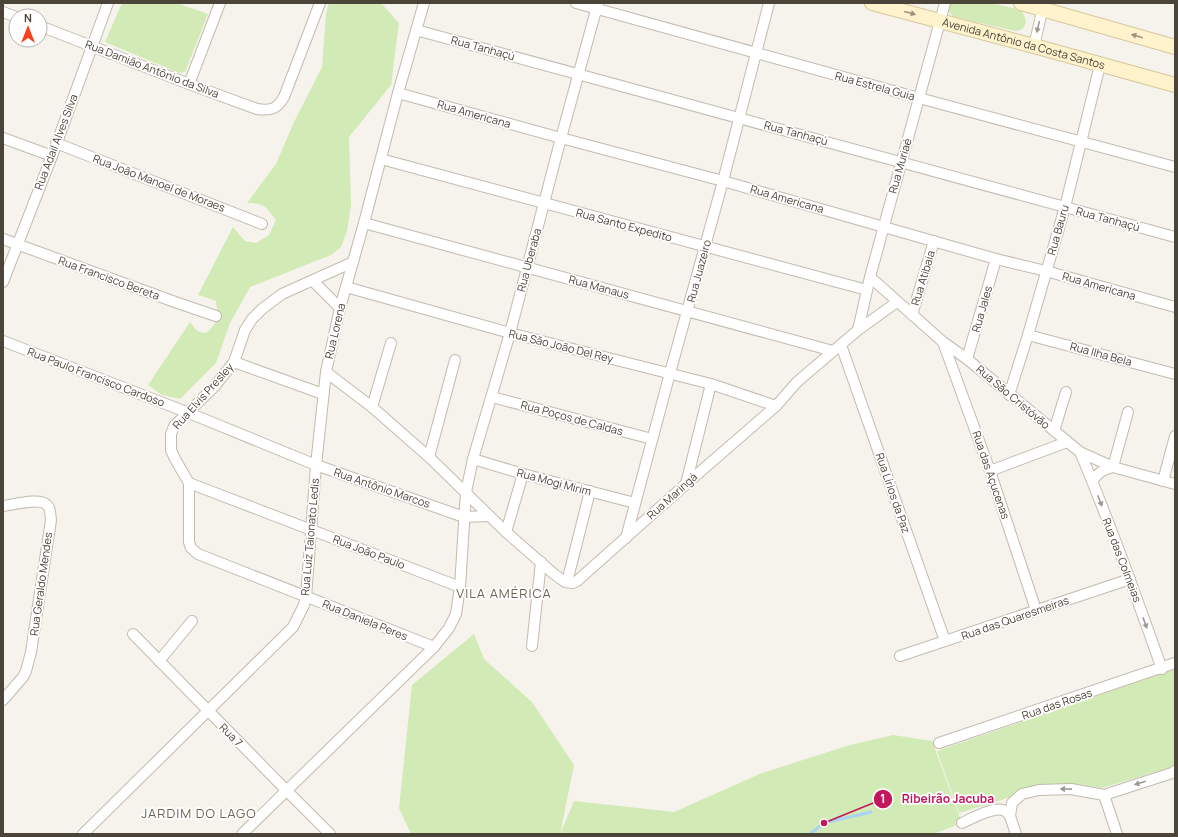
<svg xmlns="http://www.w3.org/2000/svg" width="1178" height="837" viewBox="0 0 1178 837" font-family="Manrope,sans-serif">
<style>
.green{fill:#d2eab5}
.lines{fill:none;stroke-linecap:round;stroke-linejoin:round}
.stream{stroke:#a9d4f2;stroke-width:3}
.street-casing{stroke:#c2bbae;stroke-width:12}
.secondary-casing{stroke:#d6c79b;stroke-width:16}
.street{stroke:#fff;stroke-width:10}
.secondary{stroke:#fff3cd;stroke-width:14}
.oneway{fill:#9c937c}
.oneway2{fill:#9c9892}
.labels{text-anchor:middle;stroke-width:3.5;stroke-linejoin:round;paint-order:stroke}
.street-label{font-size:11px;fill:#4b4439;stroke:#fff}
.quarter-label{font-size:13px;letter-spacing:1px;fill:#6e6250;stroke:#fff}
.leader{fill:none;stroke:#c2185b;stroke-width:1.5}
.callout-dot{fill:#c2185b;stroke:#fff;stroke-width:1.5}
.mark-label{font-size:12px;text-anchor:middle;font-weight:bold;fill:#fff}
.callout-label{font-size:12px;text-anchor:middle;font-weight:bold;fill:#c2185b;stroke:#fff;stroke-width:3.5;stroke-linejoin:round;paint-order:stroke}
</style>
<rect width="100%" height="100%" fill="#f6f3ec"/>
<g class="green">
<path d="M122 3H177L208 14 185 72 179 73 105 42Z"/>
<path d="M329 3H381L399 23 391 85 349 137 351 206 347 231 341 247 331 255 250 287 230 323 216 363 180 399 162 395 148 385 190 322 197 331 206 333C219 322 218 317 216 301L198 295 233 227 245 241 256 243 269 235 276 220C266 207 265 203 247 203L276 164 294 122 322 67 326 14Z"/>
<path d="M949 3H991L1021 10 1024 15 1026 22 1024 27 1021 30 1015 31 954 17C949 13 947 9 949 3Z"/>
<path d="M474 634 484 659 532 702 574 765 560 834 574 801 674 812 762 773 850 745 893 735 932 741 962 823 933 834H411L399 808 412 685Z"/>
<path d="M1175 669V766L1102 788 1076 784H1053L959 813 937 751Z"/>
</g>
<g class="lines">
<path class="stream" d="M810 834 824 823 871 812"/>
<defs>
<g id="street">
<path d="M576 3 919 98 1175 167"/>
<path d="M3 12 16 17"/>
<path d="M40 26 189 84 257 109C271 111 277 109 284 97L320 3"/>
<path d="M416 30 1175 237"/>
<path d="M1034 46 1044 3"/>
<path d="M189 84 220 3"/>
<path d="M398 93 561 138 723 181 996 259 1046 271 1175 307"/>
<path d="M3 138 52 156"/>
<path d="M56 143 262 224"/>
<path d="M381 159 867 290"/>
<path d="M364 223 833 351"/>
<path d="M3 239 175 302 216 316"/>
<path d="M353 262 282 294 262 309 252 319 245 330 234 362 214 387 174 426 171 434V450L175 459 189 483V542L191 548 198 554 434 647"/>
<path d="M870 277 943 342 967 359 1080 452 1113 467 1175 484"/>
<path d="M313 281 340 308"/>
<path d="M3 282 52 156 108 3"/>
<path d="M346 287 510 333 711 384 776 406"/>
<path d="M912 315 934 241"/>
<path d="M858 330 897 302"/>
<path d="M1028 335 1175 374"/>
<path d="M3 341 189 413 316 465 464 517 489 516"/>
<path d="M943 342 990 471 1036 610"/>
<path d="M841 345 945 641"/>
<path d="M967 359 996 259"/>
<path d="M234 362 323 394"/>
<path d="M326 372 372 407 429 457 506 532 554 574 565 582 573 583 577 581 686 484 776 406 797 382 858 330 870 277 945 3"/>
<path d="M1009 395 1028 335 1065 207 1100 65"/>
<path d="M492 397 652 439"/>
<path d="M372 407 391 343"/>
<path d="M1054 431 1066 392"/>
<path d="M1080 452C1110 523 1136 596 1162 669"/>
<path d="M429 457 455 360"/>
<path d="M473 459 523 474 635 503"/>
<path d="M1113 467 1128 412"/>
<path d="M990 471 1067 442"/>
<path d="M1092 481C1098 473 1103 469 1113 467"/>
<path d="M1163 481 1175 436"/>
<path d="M189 483 460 587"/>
<path d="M686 484 711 384"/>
<path d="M3 506C13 505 40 497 47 505 51 508 50 515 51 520L31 652 26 671 23 677 3 700"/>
<path d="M506 532 523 474"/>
<path d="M626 538 670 373 723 181 769 3"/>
<path d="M567 582 590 491"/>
<path d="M133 634 286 790 330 834"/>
<path d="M532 646 541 562"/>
<path d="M900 656 1130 579"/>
<path d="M159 661 192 621"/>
<path d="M939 743 1175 663"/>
<path d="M1104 795 1117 834"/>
<path d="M962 823C971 819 995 805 1005 811 1006 811 1009 815 1010 816"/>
<path d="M83 834 293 627 304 605 306 597 316 465 326 372 340 308 364 223 398 93 424 3"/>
<path d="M242 834 434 647 449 628 456 614 460 587 466 492 473 459 510 333 561 138 598 3"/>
<path d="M1016 834 1010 816 1012 803 1022 794 1039 790 1071 789 1104 795 1172 773 1175 771"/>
</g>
<g id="secondary">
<path id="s1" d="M872 3 1034 46 1175 85"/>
<path d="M1021 3 1175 47"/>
</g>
</defs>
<use href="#street" class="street-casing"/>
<use href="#secondary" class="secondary-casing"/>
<use href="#street" class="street"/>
<use href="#secondary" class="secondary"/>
</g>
<defs><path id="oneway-solid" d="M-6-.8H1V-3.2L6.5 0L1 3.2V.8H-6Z"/></defs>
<g class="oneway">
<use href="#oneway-solid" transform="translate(910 13) rotate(15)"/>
<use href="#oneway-solid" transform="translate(1137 36) rotate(-164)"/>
</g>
<g class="oneway2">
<use href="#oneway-solid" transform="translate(1038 27) rotate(103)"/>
<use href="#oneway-solid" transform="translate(1100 501) rotate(69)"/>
<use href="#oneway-solid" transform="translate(1145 623) rotate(70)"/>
<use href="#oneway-solid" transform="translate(1140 783) rotate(163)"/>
<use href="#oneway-solid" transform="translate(1066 789) rotate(-179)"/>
</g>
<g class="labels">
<g class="street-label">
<text dy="4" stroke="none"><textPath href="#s1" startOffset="157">Avenida Antônio da Costa Santos</textPath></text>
<text transform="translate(483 48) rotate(15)" y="4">Rua Tanhaçú</text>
<text transform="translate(152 69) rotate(21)" y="4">Rua Damião Antônio da Silva</text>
<text transform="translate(875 86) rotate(15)" y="4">Rua Estrela Guia</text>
<text transform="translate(474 114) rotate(16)" y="4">Rua Americana</text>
<text transform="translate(796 133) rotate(15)" y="4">Rua Tanhaçú</text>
<text transform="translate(56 142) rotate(-69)" y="4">Rua Adail Alves Silva</text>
<text transform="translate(900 166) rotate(-74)" y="4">Rua Muriaé</text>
<text transform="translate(159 183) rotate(21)" y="4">Rua João Manoel de Moraes</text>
<text transform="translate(787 199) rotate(16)" y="4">Rua Americana</text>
<text transform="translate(1108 219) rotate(15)" y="4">Rua Tanhaçú</text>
<text transform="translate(624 225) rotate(15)" y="4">Rua Santo Expedito</text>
<text transform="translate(1058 230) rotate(-74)" y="4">Rua Bauru</text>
<text transform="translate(529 260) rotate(-75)" y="4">Rua Uberaba</text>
<text transform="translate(699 271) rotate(-75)" y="4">Rua Juazeiro</text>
<text transform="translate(109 278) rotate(20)" y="4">Rua Francisco Bereta</text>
<text transform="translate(923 278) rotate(-73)" y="4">Rua Atibaia</text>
<text transform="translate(1099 286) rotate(16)" y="4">Rua Americana</text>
<text transform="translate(599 287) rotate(15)" y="4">Rua Manaus</text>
<text transform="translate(982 309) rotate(-74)" y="4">Rua Jales</text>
<text transform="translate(335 331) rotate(-77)" y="4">Rua Lorena</text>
<text transform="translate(561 346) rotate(14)" y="4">Rua São João Del Rey</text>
<text transform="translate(1101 354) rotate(15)" y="4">Rua Ilha Bela</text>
<text transform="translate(96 377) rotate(21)" y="4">Rua Paulo Francisco Cardoso</text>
<text transform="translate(203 396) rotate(-48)" y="4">Rua Elvis Presley</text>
<text transform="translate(1013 397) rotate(40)" y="4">Rua São Cristóvão</text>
<text transform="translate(572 418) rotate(15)" y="4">Rua Poços de Caldas</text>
<text transform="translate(991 475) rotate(71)" y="4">Rua das Açucenas</text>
<text transform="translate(554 482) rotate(15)" y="4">Rua Mogi Mirim</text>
<text transform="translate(382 488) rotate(19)" y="4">Rua Antônio Marcos</text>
<text transform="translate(893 493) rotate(71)" y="4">Rua Lírios da Paz</text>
<text transform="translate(672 496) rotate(-42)" y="4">Rua Maringá</text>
<text transform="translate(310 537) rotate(-85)" y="4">Rua Luiz Taionato Ledis</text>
<text transform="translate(369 552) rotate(21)" y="4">Rua João Paulo</text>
<text transform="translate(1122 560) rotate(69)" y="4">Rua das Colmeias</text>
<text transform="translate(41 584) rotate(-82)" y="4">Rua Geraldo Mendes</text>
<text transform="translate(1015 618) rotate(-19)" y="4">Rua das Quaresmeiras</text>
<text transform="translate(365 620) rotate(22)" y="4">Rua Daniela Peres</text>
<text transform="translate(1057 704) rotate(-19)" y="4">Rua das Rosas</text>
<text transform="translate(231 735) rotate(45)" y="4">Rua 7</text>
</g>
<g class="quarter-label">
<text x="504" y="598">VILA AMÉRICA</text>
<text x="199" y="818">JARDIM DO LAGO</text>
</g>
</g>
<path class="leader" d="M824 823L883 799"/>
<g class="callout-dot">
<circle cx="824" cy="823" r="4"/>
<circle cx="883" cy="799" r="10"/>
</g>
<g class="mark-label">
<text x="883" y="803">1</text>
</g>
<g class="callout-label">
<text x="948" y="803">Ribeirão Jacuba</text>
</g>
<rect width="1178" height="837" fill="none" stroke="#4b4439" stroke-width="8"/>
<g transform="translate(28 28)"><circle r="19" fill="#ffffff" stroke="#b7b4b0"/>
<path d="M0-3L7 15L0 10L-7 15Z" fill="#fc3f1d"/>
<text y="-6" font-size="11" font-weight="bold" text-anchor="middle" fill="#4b4439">N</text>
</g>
</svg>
